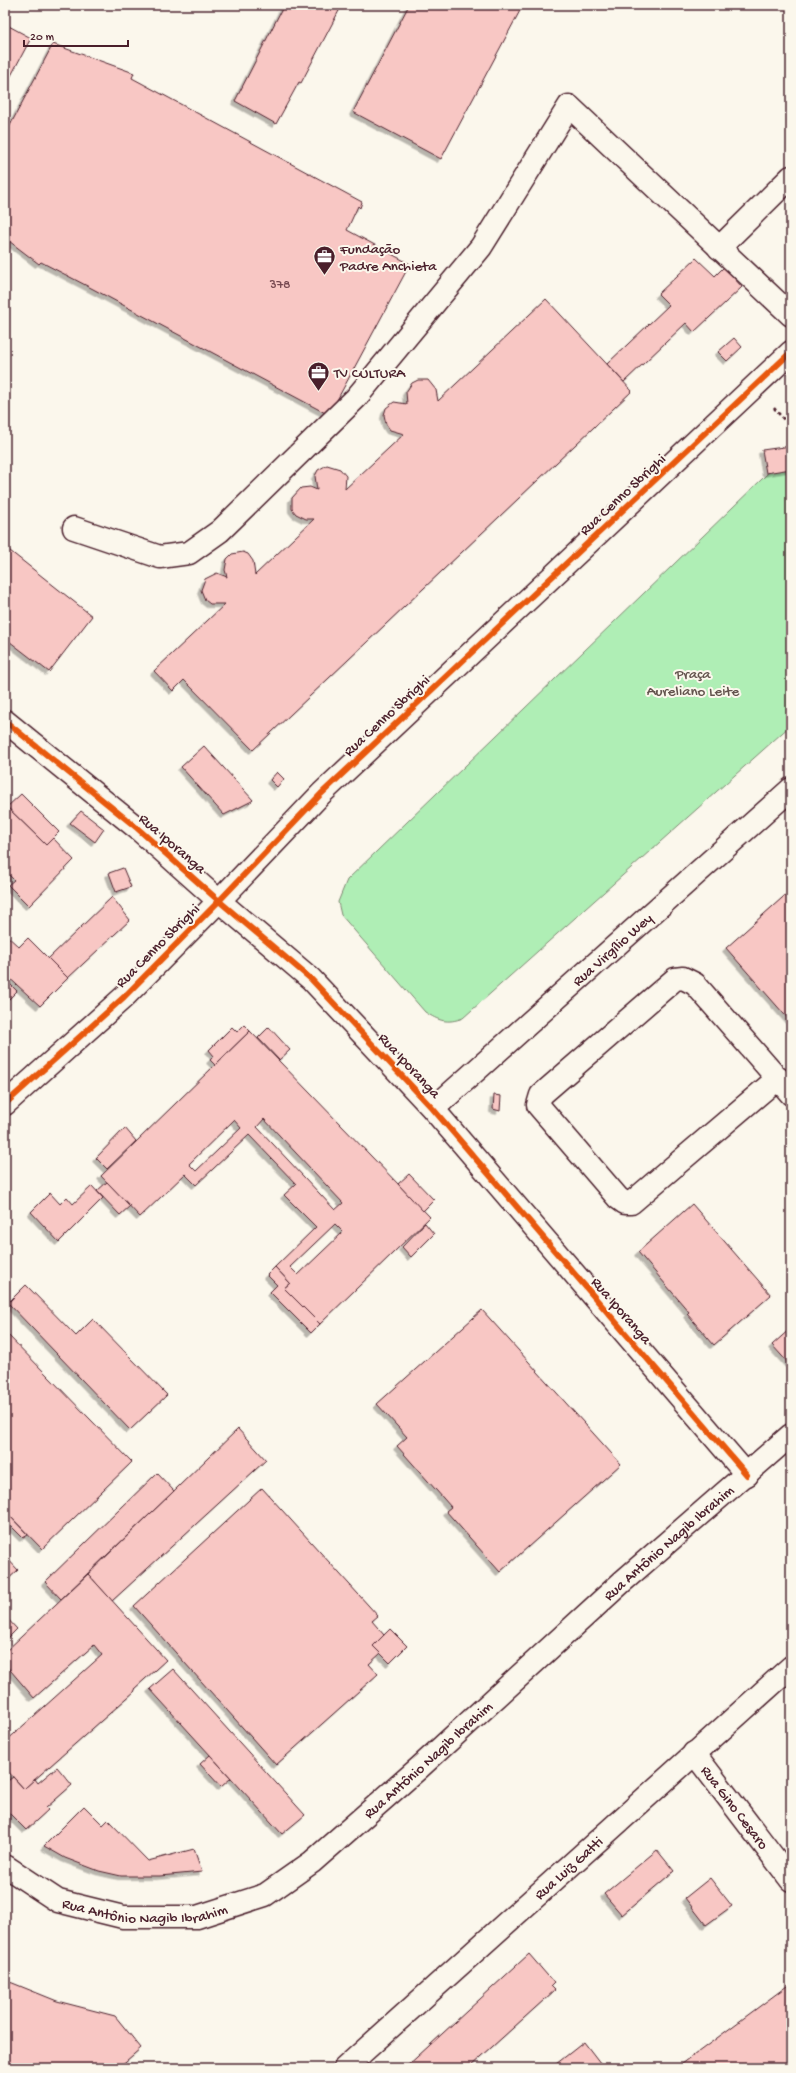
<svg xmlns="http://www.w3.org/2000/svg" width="796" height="2073" viewBox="0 0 796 2073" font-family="'Gochi Hand',sans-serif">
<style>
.green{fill:#afeeb5;stroke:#7c8670}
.building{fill:#f8c7c4;stroke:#4a1f2b;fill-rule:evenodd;filter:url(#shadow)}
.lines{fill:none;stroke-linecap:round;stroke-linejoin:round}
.minor-casing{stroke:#4a1f2b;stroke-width:25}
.path{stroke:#4a1f2b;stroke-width:2.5;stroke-dasharray:3 3;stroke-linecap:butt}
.minor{stroke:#fbf7ec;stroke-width:22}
.cycleway-casing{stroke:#fbf7ec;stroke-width:8}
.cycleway{stroke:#e8590c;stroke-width:6}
.labels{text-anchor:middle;stroke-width:4;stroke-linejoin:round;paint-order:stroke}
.number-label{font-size:13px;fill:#764951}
.poi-label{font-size:15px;fill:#4a1f2b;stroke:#fbf7ec;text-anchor:start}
.street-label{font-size:15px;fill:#4a1f2b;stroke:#fbf7ec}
.park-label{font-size:15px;fill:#63534e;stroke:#fbf7ec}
</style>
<defs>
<filter id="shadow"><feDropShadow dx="-3.5" dy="3.5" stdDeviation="0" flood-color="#0004"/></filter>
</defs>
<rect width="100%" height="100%" fill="#fbf7ec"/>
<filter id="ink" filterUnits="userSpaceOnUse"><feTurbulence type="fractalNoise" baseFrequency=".025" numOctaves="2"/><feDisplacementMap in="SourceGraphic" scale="8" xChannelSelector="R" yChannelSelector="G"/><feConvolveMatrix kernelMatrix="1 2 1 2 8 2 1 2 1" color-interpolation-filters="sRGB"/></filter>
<g filter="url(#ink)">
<path class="green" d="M791 451V725L463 1018C447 1024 439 1021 425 1012L341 915 338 902 347 880Z"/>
<g class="building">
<path d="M284 5H342L301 83 299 82 276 124 235 101Z"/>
<path d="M409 5H523L441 159 353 112Z"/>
<path d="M5 24 31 38 5 87Z"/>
<path d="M53 44 134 73 132 78 362 202 360 208 358 206 347 230 410 264 329 415 93 289 41 262 39 264 5 238V135Z"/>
<path d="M696 258 715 276 724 267 742 287 694 332 686 323 624 382 607 364 669 305 658 294Z"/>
<path d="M546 299 632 391 253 750 184 680 173 691 154 671 225 604H210L205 600 201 590 205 579 217 573 227 577 225 570 227 559 232 554 243 552 248 554 253 561 255 575 314 519H306L296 514 292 509V498L301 488 310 487 317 490 315 476 318 470 327 465 340 469 346 476 345 489 404 434 390 430 386 424 384 415 386 408 394 402 407 404 406 392 412 383 418 380H428L436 390 438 401Z"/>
<path d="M734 338 742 347 727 361 718 352Z"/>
<path d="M791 446V469L766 473 762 450Z"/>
<path d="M5 547 92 616 49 672 5 638Z"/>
<path d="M204 746 253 800 252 801 224 815 181 767Z"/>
<path d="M277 772 284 779 277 787 270 780Z"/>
<path d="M21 794 59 832 46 845 7 807Z"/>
<path d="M5 805 46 845 53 838 74 860 29 906 8 885 14 880 8 874 5 877Z"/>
<path d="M81 811 104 829 95 842 70 823Z"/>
<path d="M123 868 131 887 116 892 109 873Z"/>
<path d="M791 890V1022L726 948Z"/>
<path d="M112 897 130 920 68 978 48 959Z"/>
<path d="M5 934 19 947 28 938 68 978 40 1006 5 974Z"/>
<path d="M5 979 17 991 5 1003Z"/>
<path d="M244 1025 250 1031 215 1065 210 1060 214 1056 209 1050 232 1027 237 1032Z"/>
<path d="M269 1027 290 1050 279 1060 258 1038Z"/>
<path d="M250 1031 430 1217 320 1324 284 1288 290 1283 275 1267 316 1227 284 1195 296 1184 249 1135 196 1185 185 1174 140 1217 101 1176ZM264 1119 343 1203 335 1210 257 1127ZM234 1120 241 1128 196 1171 189 1164ZM335 1224 343 1232 298 1275 290 1267Z"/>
<path d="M494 1095 501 1096 500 1111 493 1109Z"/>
<path d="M125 1128 136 1141 107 1169 96 1158Z"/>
<path d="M409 1174 434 1200 423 1211 398 1184Z"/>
<path d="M107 1182 130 1206 120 1215 97 1191Z"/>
<path d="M92 1186 103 1198 59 1242 31 1212 50 1193 60 1204 67 1197 73 1204Z"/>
<path d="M692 1204 771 1295 714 1345 687 1314 689 1312 638 1252Z"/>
<path d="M425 1223 434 1234 411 1257 402 1247Z"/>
<path d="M275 1267 290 1283 284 1288 320 1324 311 1333 270 1292 277 1285 267 1275Z"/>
<path d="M26 1285 76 1336 93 1319 167 1395 130 1430 8 1303Z"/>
<path d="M482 1310 621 1464 500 1572 446 1511 451 1507 397 1446 407 1437 377 1404Z"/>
<path d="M791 1328V1366L772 1345Z"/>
<path d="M5 1332 132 1462 42 1549 5 1511Z"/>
<path d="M238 1429 266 1460 112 1601 88 1574Z"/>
<path d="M157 1473 174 1491 61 1599 45 1582Z"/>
<path d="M262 1488 378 1616 372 1621 384 1635 373 1646 381 1653 369 1664 378 1674 276 1765 134 1606Z"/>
<path d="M5 1511 28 1535 23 1538 5 1520Z"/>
<path d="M5 1556 18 1570 5 1582Z"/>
<path d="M88 1574 166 1660 134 1689 135 1691 24 1789 5 1768V1742L102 1655 94 1645 34 1698 5 1664V1652Z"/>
<path d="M5 1616 17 1629 5 1641Z"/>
<path d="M390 1629 407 1646 390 1663 373 1646Z"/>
<path d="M173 1669 305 1815 282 1834 150 1689Z"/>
<path d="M210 1755 231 1778 221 1787 200 1764Z"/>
<path d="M57 1767 72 1785 46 1808 48 1810 26 1830 5 1809V1783L13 1777 24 1789 35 1779 38 1783Z"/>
<path d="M84 1806 103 1825 108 1820 148 1861 194 1849 202 1872 160 1876H121L99 1871 65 1858 44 1846Z"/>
<path d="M657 1850 674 1871 622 1915 604 1894Z"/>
<path d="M710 1878 732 1906 706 1925 685 1898Z"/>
<path d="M529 1954 554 1983 551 1986 555 1990 471 2066 473 2068H405Z"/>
<path d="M5 1980 57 2001 115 2016 141 2048 118 2068H5Z"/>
<path d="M791 1983V2068H679L678 2067Z"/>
<path d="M584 2042 604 2068H551Z"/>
</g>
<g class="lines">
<defs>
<g id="minor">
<path d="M719 248 791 177"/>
<path d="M74 528 160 557 189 553 220 531 356 398 481 247 569 106 791 315"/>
<path d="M5 721 137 828 219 901 311 979 433 1109 747 1475"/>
<path d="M778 1078 631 1203H625L618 1198 538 1105 541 1095 675 979 683 978 695 984 791 1094"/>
<path d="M5 1104 124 997 219 901 321 794 791 352"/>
<path id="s1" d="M433 1109 791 789"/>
<path id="s2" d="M694 1753 791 1880"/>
<path id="s3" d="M5 1866 58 1901 123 1917H197L265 1895 312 1862 419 1768 622 1582 791 1435"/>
<path id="s4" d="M345 2068 791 1667"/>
</g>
</defs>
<use href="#minor" class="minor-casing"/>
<path class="path" d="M774 408 791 428"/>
<use href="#minor" class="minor"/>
<defs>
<g id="cycleway">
<path d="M5 721 137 828 219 901 311 979 433 1109 747 1475"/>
<path d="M5 1104 124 997 219 901 321 794 791 352"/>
</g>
</defs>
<use href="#cycleway" class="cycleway-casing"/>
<use href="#cycleway" class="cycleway"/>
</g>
</g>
<defs>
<symbol id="office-pin" viewBox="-11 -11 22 30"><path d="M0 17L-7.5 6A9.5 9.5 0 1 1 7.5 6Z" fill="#4a1f2b" stroke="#fbf7ec"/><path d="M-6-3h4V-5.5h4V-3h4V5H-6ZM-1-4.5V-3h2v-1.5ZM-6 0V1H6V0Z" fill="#fff"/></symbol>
</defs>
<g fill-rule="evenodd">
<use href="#office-pin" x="312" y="244" width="25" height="34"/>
<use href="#office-pin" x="306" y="360" width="25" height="34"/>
</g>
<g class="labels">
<g class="number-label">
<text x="280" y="288">378</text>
</g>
<g class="poi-label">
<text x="340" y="253">Fundação<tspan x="340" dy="17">Padre Anchieta</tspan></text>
<text x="334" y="377">TV CULTURA</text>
</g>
<g class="street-label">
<text transform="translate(622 494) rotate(-43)" y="5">Rua Cenno Sbrighi</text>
<text transform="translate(386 715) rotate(-43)" y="5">Rua Cenno Sbrighi</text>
<text transform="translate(173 843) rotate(41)" y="5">Rua Iporanga</text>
<text transform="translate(157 945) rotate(-45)" y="5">Rua Cenno Sbrighi</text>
<text dy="5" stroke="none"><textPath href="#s1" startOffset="240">Rua Virgílio Wey</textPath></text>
<text transform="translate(410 1065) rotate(47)" y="5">Rua Iporanga</text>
<text transform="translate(622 1310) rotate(49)" y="5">Rua Iporanga</text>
<text dy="5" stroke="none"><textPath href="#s3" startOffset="812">Rua Antônio Nagib Ibrahim</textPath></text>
<text dy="5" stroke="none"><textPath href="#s3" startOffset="488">Rua Antônio Nagib Ibrahim</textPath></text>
<text dy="5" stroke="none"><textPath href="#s2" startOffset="68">Rua Gino Cesaro</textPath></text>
<text dy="5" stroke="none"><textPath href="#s4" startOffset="300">Rua Luiz Gatti</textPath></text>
<text dy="5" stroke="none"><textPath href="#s3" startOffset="152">Rua Antônio Nagib Ibrahim</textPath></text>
</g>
<g class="park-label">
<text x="693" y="678">Praça<tspan x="693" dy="17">Aureliano Leite</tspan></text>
</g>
</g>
<rect width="796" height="2073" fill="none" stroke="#fbf7ec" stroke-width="20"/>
<rect x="10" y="10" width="776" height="2053" fill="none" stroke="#4a1f2b" stroke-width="1.5" filter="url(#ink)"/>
<path d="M24 40v6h104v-6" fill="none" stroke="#4a1f2b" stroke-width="2"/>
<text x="30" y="40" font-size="12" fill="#4a1f2b" stroke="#fbf7ec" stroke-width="3" paint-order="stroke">20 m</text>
</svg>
